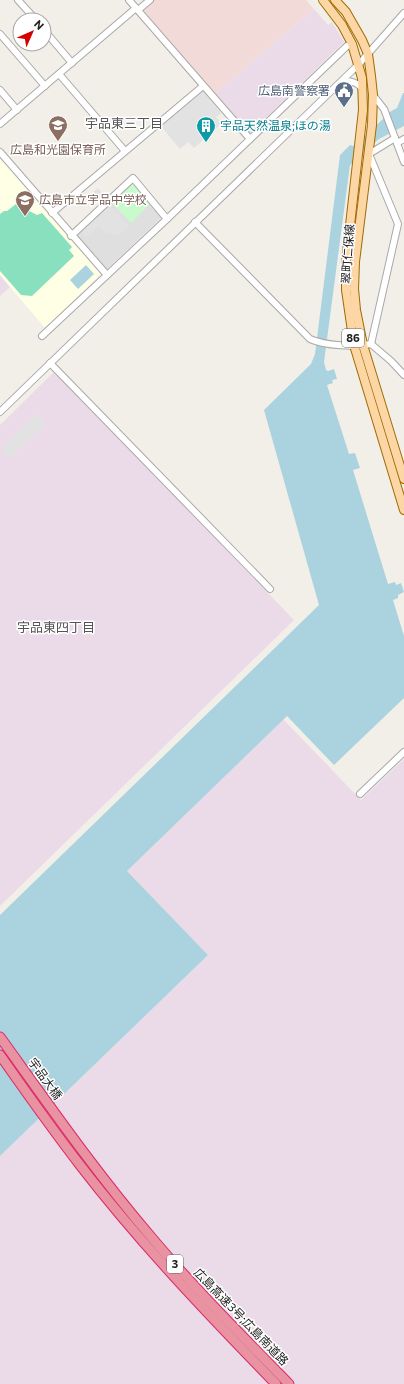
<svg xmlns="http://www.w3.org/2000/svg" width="404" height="1384" viewBox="0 0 404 1384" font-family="Commissioner,'Noto Sans JP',sans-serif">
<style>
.residential{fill:#e0dfdf}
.commercial{fill:#f2dad9}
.industrial{fill:#ebdbe8}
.education{fill:#ffffe5}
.park{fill:#c8facc}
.pitch{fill:#88e0be}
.parking{fill:#e2e2e2}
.water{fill:#aad3df}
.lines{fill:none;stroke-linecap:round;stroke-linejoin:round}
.minor-casing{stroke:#a9a9a9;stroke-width:8}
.major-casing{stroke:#a06b00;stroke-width:10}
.highway-casing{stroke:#dc2a67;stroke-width:11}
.minor{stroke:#fff;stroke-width:6}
.major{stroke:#fcd6a4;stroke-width:8}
.highway{stroke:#e892a2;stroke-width:9}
.labels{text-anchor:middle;stroke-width:3;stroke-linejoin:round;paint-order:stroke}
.shield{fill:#fff;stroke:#646464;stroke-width:1}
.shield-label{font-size:11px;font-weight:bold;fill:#222}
.service-label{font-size:12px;fill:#4e5e75;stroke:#fff;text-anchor:end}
.culture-label{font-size:12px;fill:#0d838f;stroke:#fff;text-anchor:start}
.education-label{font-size:12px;fill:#785e54;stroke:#fff}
.street-label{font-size:12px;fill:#222;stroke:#fff}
.neighbourhood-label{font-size:13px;fill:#555;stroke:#fff}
</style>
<rect width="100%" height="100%" fill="#f2efe9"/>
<path class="residential" d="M111 202 151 203 161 214V218L107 269 76 235Z"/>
<path class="commercial" d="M154 0H306L314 9 215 94 142 10Z"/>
<g class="industrial">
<path d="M314 9 328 25 332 22 344 42 250 133H248L215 94Z"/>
<path d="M0 275 10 287 0 296Z"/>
<path d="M54 372 294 620 0 906V425Z"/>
<path d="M283 719 361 800 404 759V1384H0V1156L208 955 127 871Z"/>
</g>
<path class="education" d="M0 159 101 274 45 328 0 275Z"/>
<path class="park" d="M130 184H134L151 203 131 223 111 202Z"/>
<path class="pitch" d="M16 204 37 215 42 213 72 247 69 250 74 256 32 296 21 295 0 271V214L4 211H7Z"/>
<g class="parking">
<path d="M201 89 221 113 216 117 222 123 194 148 188 142 180 149 160 125Z"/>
<path d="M98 188 108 200 101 206 91 194Z"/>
<path d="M110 205 129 226 119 235 106 233 99 226 86 238 81 232Z"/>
<path d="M37 413 47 423 10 458 2 449V447Z"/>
</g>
<g class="water">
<path d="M403 93H404V126L379 139 350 165 324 362 326 370 328 371 334 369 337 379 332 380 333 383 327 385 349 454 355 453 360 468 353 470 388 584 395 582 396 585 401 583 404 592 398 595V598L393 600 404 636V698L334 765 287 716 127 871 208 955 0 1156V915L319 605 264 410 311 364 315 354 340 155 350 145 354 146 383 119 384 115 397 108Z"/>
<path d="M86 265 94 274 78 289 70 280Z"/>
</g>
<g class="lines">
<defs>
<g id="minor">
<path d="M18 0 36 20"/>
<path d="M129 0 250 139"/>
<path d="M138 10 150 0"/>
<path d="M44 30 72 63"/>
<path d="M0 34 45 86"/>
<path d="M59 74 125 151"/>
<path d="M340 83C348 79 358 82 363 90"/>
<path d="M0 90 17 110"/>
<path d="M373 95 384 109 404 162"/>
<path d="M0 124 136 8"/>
<path d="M397 143 404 139"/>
<path d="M0 152 107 275"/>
<path d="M52 213 203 86"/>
<path d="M195 222 310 339C326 346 354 347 371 344L398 224 369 154 395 138"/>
<path d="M71 236 133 178 167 219"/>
<path d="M42 336 167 219 347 46 352 44"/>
<path d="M371 344 391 361 404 375"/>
<path d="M50 363 270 589"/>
<path d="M0 412 359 64 404 13"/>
<path d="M360 794 404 752"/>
</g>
<g id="major">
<path d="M323 0 342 25 352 44 362 78 363 110 349 234 346 262V290L354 345 404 510"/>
<path d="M335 0 346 12 362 40 368 54 371 76 373 95 372 125 355 262 354 289 356 310 363 345 404 479"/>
</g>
<g id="highway">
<path d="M0 1037C49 1105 97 1174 152 1238 195 1289 242 1336 289 1384"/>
<path d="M0 1055C26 1092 52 1129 80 1165 140 1243 208 1314 276 1384"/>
</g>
</defs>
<use href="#minor" class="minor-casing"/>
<use href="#major" class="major-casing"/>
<use href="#highway" class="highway-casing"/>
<use href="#minor" class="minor"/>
<use href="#major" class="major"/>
<use href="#highway" class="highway"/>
</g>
<defs>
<symbol id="civic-pin" viewBox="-11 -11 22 30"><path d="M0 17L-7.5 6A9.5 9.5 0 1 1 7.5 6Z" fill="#5c6f8a" stroke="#fff"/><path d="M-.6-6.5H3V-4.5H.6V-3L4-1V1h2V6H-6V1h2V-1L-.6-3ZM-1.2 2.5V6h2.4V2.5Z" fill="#fff"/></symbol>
<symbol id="school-pin" viewBox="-11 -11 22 30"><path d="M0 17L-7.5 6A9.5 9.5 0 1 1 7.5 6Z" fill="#8d6e63" stroke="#fff"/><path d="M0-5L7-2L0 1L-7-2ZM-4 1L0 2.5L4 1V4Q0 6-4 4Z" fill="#fff"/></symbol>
<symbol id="building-pin" viewBox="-11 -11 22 30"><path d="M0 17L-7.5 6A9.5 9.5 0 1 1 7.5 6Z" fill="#0f9aa8" stroke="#fff"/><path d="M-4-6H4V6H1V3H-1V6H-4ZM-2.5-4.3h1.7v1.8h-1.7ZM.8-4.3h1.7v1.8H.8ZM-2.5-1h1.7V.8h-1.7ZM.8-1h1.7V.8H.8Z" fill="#fff"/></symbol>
</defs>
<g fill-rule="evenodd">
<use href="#civic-pin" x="333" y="80" width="22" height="30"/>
<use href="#school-pin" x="47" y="114" width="22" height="30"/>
<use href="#building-pin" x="195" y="115" width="22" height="30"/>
<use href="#school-pin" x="14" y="189" width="22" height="30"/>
</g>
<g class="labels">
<g class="shield">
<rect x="342" y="329" width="22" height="18" rx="3"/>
<rect x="167" y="1255" width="16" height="18" rx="3"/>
</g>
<g class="shield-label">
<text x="353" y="342">86</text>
<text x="175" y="1268">3</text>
</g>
<g class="service-label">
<text x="330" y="95">広島南警察署</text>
</g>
<g class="culture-label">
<text x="220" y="130">宇品天然温泉;ほの湯</text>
</g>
<g class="education-label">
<text x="58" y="154">広島和光園保育所</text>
<text x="39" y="204" text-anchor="start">広島市立宇品中学校</text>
</g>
<g class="street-label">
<text transform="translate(348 254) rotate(-86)" y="4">翠町仁保線</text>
<text transform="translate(45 1079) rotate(54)" y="4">宇品大橋</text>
<text transform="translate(241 1317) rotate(46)" y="4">広島高速3号;広島南道路</text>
</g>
<g class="neighbourhood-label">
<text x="124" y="128">宇品東三丁目</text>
<text x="56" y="632">宇品東四丁目</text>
</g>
</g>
<g transform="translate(32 32) rotate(45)"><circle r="19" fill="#ffffff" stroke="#a7a7a7"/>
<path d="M0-3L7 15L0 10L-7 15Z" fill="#d40000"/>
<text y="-6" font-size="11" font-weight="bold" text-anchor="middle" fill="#222222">N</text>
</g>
</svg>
